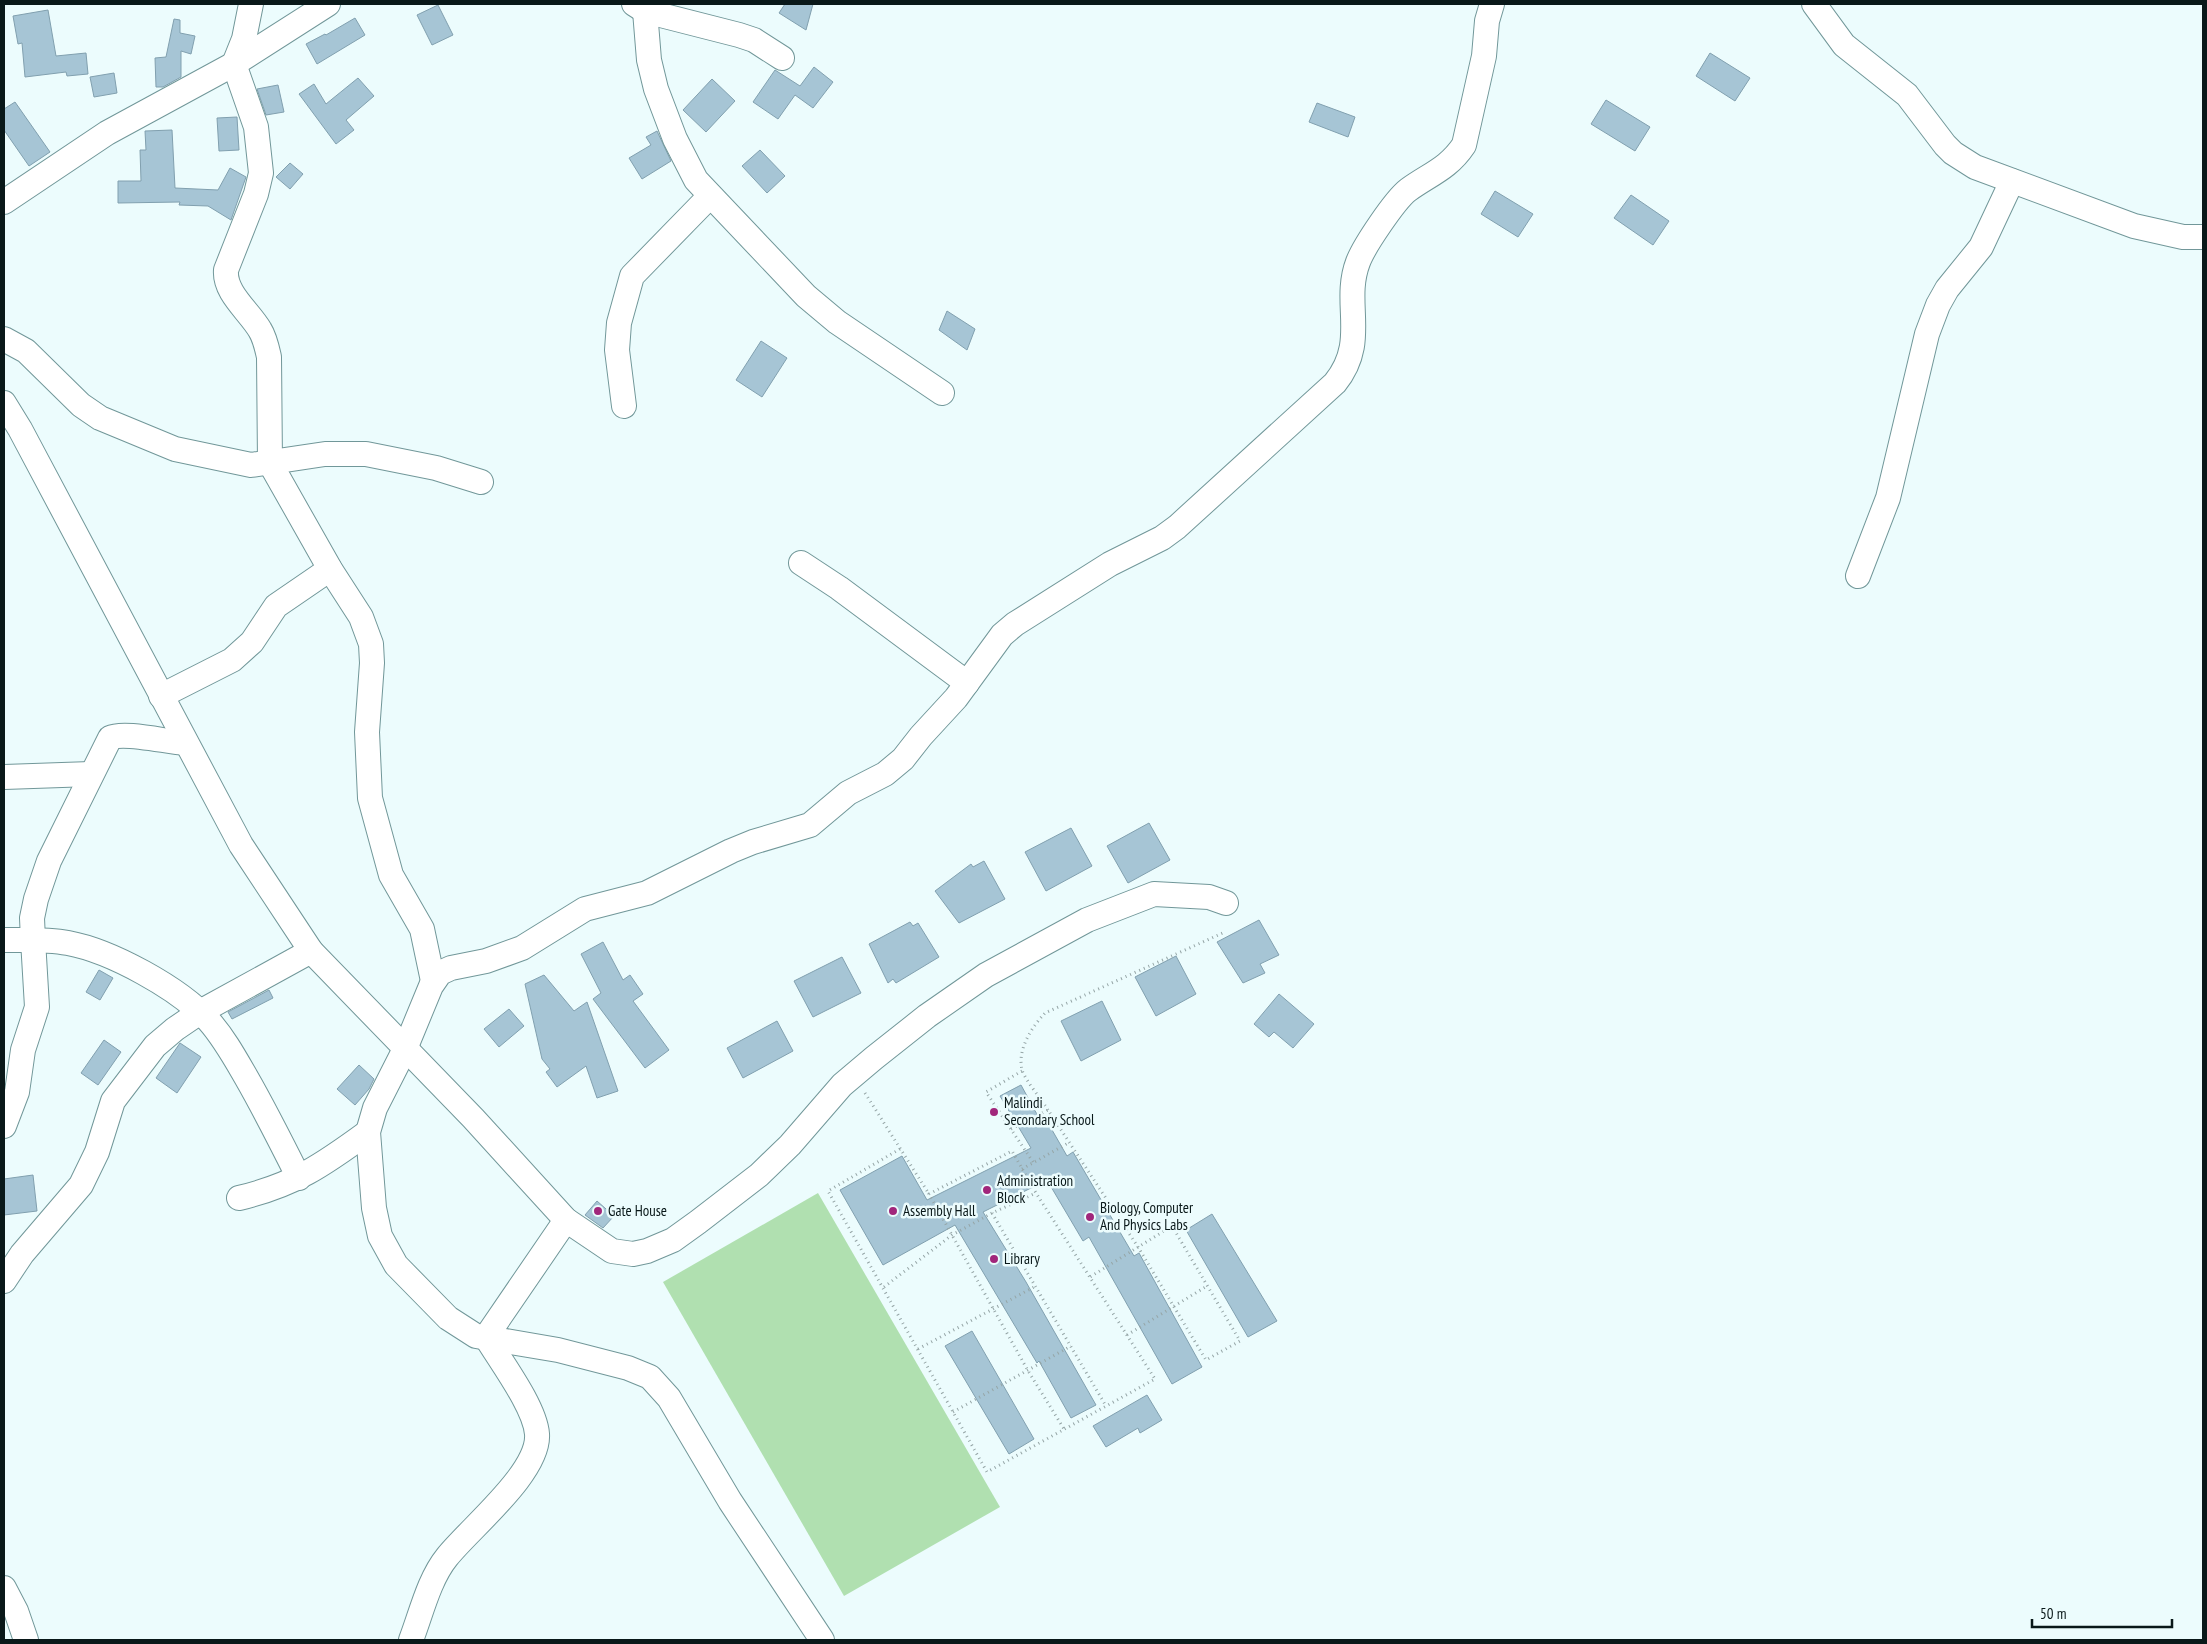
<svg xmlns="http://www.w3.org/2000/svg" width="2207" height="1644" viewBox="0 0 2207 1644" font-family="'PT Sans Narrow',sans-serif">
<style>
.green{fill:#b0e0b0}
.building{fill:#a6c5d5;stroke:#81a0af}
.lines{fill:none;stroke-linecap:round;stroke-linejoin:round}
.minor-casing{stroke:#719799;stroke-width:26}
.path{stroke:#95a5a6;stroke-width:3;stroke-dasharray:1 4;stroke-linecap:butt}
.minor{stroke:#fff;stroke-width:24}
.poi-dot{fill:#a1267b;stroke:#ecfcfd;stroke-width:2}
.labels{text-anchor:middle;stroke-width:5;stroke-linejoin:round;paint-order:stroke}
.poi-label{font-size:15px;fill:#091819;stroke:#ecfcfd;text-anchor:start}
</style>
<rect width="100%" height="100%" fill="#ecfcfd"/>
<path class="green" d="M818 1193 1000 1507 844 1596 663 1282Z"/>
<g class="building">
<path d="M785 4H813L806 30 779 13Z"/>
<path d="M438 5 453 35 432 45 417 15Z"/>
<path d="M48 10 56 56 86 53 88 74 67 76 66 72 25 77 22 43 18 44 13 16Z"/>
<path d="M355 18 365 35 317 64 306 44 325 34 326 35Z"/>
<path d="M174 19 180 20V33L195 36 191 54 181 51V77L163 87H156L155 58 166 57Z"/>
<path d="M1710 53 1750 78 1735 101 1696 76Z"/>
<path d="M814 67 833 82 813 108 795 95 778 119 753 102 775 70 800 86Z"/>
<path d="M114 73 117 93 94 97 90 77Z"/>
<path d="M358 78 374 96 346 120 354 130 336 144 299 94 314 84 326 104Z"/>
<path d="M712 79 735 101 706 132 683 110Z"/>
<path d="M278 85 284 112 266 115 257 89Z"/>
<path d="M1606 100 1650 127 1635 151 1591 124Z"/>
<path d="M15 102 50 152 29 166 4 130V109Z"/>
<path d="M1317 103 1355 117 1348 137 1309 122Z"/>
<path d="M237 117 239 150 219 151 217 118Z"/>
<path d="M172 130 175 188 218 190 230 168 246 177 231 220 208 206 179 205 180 202 118 203V181H141L140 150H146L145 131Z"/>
<path d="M657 131 671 161 642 179 629 158 651 145 646 137Z"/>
<path d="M760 150 785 176 767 193 742 166Z"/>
<path d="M290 163 303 174 290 189 276 177Z"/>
<path d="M1495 191 1533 214 1518 237 1481 214Z"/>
<path d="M1631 195 1669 221 1653 245 1614 218Z"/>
<path d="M947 311 975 329 967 350 939 330Z"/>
<path d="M761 341 787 358 762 397 736 380Z"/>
<path d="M1149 823 1170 860 1128 883 1107 846Z"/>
<path d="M1071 828 1092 866 1046 891 1025 852Z"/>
<path d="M984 861 1005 899 959 923 935 891 971 864 973 867Z"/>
<path d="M1259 920 1279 955 1260 964 1265 973 1243 983 1217 942Z"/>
<path d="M910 922 913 926 918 923 939 957 896 983 893 979 888 983 869 944Z"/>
<path d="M603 942 623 980 630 975 643 994 633 1001 669 1050 645 1068 593 999 601 993 581 954Z"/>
<path d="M1176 956 1196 994 1156 1016 1135 977Z"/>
<path d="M842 957 861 993 813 1017 794 981Z"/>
<path d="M99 970 113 978 100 1000 86 992Z"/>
<path d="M544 975 574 1011 587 1002 618 1091 597 1098 586 1066 557 1087 546 1072 550 1069 542 1059 525 984Z"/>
<path d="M269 990 273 998 232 1019 228 1012Z"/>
<path d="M1279 994 1314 1024 1293 1048 1274 1032 1269 1037 1254 1024Z"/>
<path d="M1102 1001 1121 1040 1081 1061 1061 1021Z"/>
<path d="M509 1009 524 1026 499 1047 484 1029Z"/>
<path d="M777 1021 793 1051 743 1078 727 1048Z"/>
<path d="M104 1040 121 1052 98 1085 81 1073Z"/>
<path d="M180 1043 201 1057 177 1093 156 1078Z"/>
<path d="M359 1065 374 1079 369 1089 355 1105 337 1089Z"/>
<path d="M1021 1085 1039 1118 1044 1116 1067 1156 1073 1152 1134 1256 1139 1253 1202 1367 1172 1384 1089 1237 1083 1241 1047 1180 983 1212 1026 1282 1096 1405 1071 1418 1039 1361 1037 1363 955 1225 883 1265 840 1190 902 1156 927 1200 1031 1148 1000 1096Z"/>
<path d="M33 1175 37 1211 4 1215V1179Z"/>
<path d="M597 1201 614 1216 603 1228 585 1215Z"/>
<path d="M1212 1214 1277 1321 1248 1337 1186 1230Z"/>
<path d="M972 1331 1034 1439 1009 1454 945 1346Z"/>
<path d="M1147 1395 1162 1420 1140 1433 1138 1428 1106 1447 1093 1426Z"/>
</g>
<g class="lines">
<defs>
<g id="minor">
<path d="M251 4 244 39 234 64 256 127 261 173 256 194 226 270C224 293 249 311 260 330 265 338 267 348 269 357L270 463 330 569 361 617 371 644 372 663 367 732 370 798 391 875 422 929 433 981"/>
<path d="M634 4 645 11 739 35 754 40 782 58"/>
<path d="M1814 4 1844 45 1907 95 1945 145 1953 153 1975 167 2134 226 2183 237H2203"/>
<path d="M645 11 649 60 656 89 675 139 696 180 806 296 837 322 942 393"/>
<path d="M4 202 107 133 234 64 328 4"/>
<path d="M4 339 26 351 81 405 100 418 175 449 251 465 325 454H366L436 468 481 482"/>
<path d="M4 403 20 429 241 845 311 951 473 1118 566 1220 612 1251 633 1254 647 1251 673 1240 698 1222 759 1175 790 1145 842 1085 874 1058 927 1016 986 975 1087 920 1154 894 1209 897 1226 903"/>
<path d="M624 406 617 350 619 323 632 276 710 196"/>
<path d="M801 563 839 588 967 683"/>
<path d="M1858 576 1888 498 1927 334 1938 305 1947 289 1981 247 2012 181"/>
<path d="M161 696 232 660 252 642 276 606 330 569"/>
<path d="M4 777 91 774"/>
<path d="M4 940C25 940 47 939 68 943 111 951 179 988 209 1021 224 1038 235 1058 246 1077 265 1110 282 1144 299 1178"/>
<path d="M4 1126 17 1092 23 1050 37 1007 33 940 32 918 36 899 49 861 110 738C124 731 167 742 185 743"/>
<path d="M239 1198C294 1185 323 1165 368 1132"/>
<path d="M4 1281 22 1254 81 1185 97 1152 113 1101 155 1046 175 1029 200 1012 311 951"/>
<path d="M4 1588 16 1611 26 1640"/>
<path d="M411 1640C421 1614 429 1579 447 1557 470 1528 540 1472 537 1434 535 1407 501 1362 486 1337L566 1220"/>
<path d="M822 1640 730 1501 669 1398 650 1377 628 1368 558 1350 476 1336 448 1318 396 1265 380 1236 374 1208 368 1132 375 1108 405 1049 431 986 440 973 451 968 486 961 522 948 585 909 647 893 731 851 753 842 810 825 848 793 885 774 903 759 921 736 956 698 1002 635 1015 624 1110 564 1162 538 1177 527 1335 383C1369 341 1342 304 1358 262 1364 246 1395 200 1408 190 1430 174 1448 169 1464 145L1484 56 1487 21 1492 4"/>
</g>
</defs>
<use href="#minor" class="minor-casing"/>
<g class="path">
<path d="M1022 1071 986 1092 1033 1162"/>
<path d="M865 1093 929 1194"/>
<path d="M1048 1110C1042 1100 1025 1080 1022 1070 1017 1049 1032 1027 1045 1013L1225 932"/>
<path d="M1011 1129 1048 1110 1138 1247 1206 1360 1240 1341 1172 1226 1090 1277"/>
<path d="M900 1149 828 1191 987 1472 1155 1379 1036 1193 1012 1151 929 1194 1027 1369 1064 1429"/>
<path d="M1022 1169 1070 1142"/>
<path d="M992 1213 1106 1406"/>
<path d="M884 1287 952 1235 992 1213 1036 1193"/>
<path d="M1127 1335 1207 1286"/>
<path d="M918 1349 1036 1286"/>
<path d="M953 1412 1071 1346"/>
</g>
<use href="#minor" class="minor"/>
</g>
<g class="poi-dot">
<circle cx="994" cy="1112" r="5"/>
<circle cx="987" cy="1190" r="5"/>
<circle cx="598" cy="1211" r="5"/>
<circle cx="893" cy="1211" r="5"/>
<circle cx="1090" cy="1217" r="5"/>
<circle cx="994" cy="1259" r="5"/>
</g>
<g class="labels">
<g class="poi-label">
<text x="1004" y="1108">Malindi<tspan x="1004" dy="17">Secondary School</tspan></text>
<text x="997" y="1186">Administration<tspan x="997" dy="17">Block</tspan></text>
<text x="1100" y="1213">Biology, Computer<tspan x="1100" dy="17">And Physics Labs</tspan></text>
<text x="608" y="1216">Gate House</text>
<text x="903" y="1216">Assembly Hall</text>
<text x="1004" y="1264">Library</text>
</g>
</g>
<rect width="2207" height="1644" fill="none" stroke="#091819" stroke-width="10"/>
<path d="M2032 1619v8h140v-8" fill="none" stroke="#091819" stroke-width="2.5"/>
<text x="2040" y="1619" font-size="15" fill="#091819" stroke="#ecfcfd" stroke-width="4" paint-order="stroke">50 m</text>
</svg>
